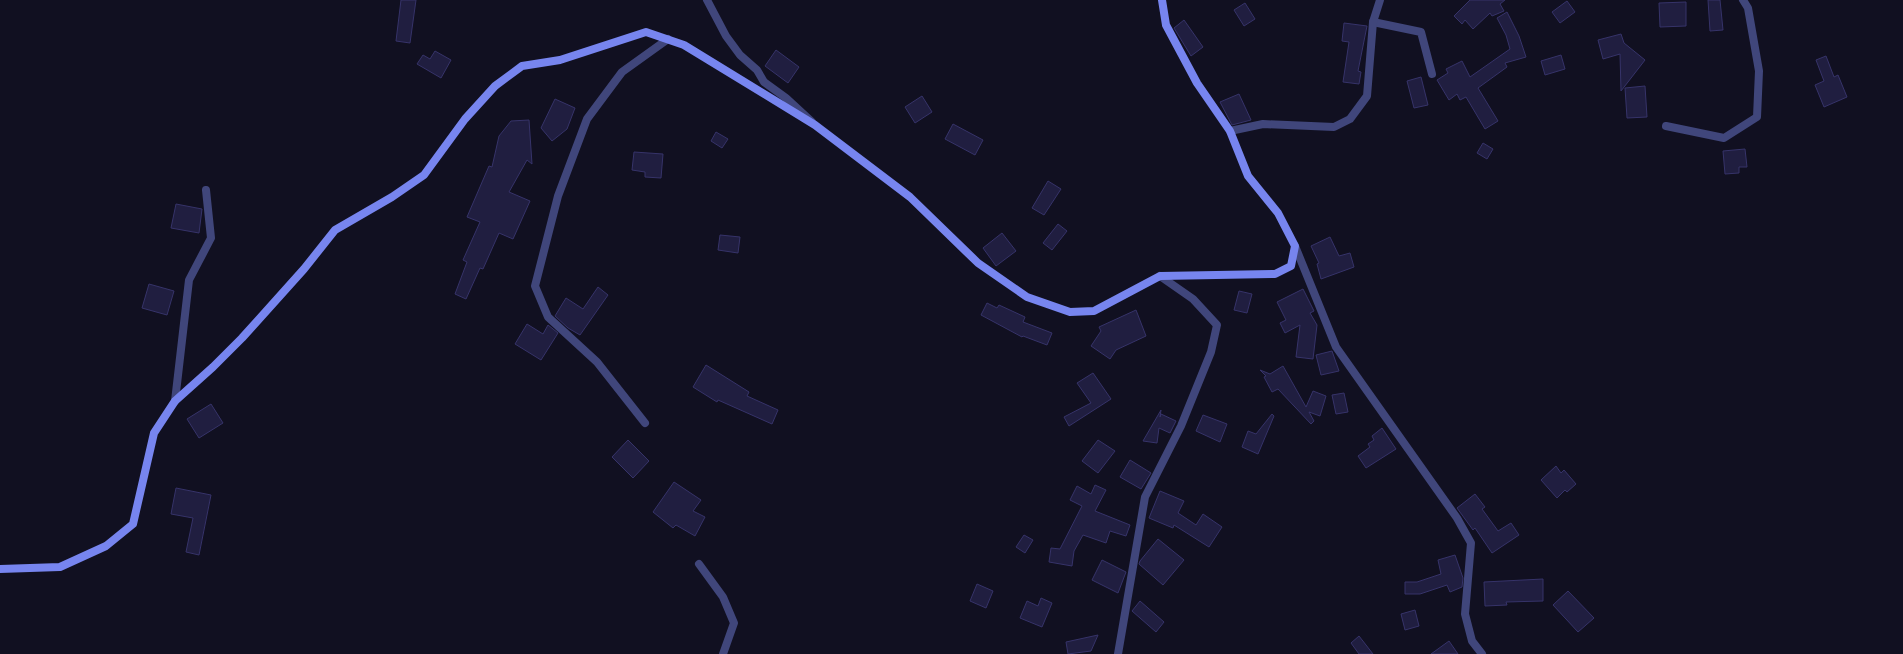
<svg xmlns="http://www.w3.org/2000/svg" width="1903" height="654" viewBox="0 0 1903 654" font-family="'Open Sans',sans-serif">
<style>
.building{fill:#201e40;stroke:#363369}
.lines{fill:none;stroke-linecap:round;stroke-linejoin:round}
.street{stroke:#40467b;stroke-width:8}
.secondary{stroke:#7785ef;stroke-width:8}
</style>
<rect width="100%" height="100%" fill="#111021"/>
<g class="building">
<path d="M401 0H416L410 43 396 41Z"/>
<path d="M1470 0H1505L1500 4 1504 11 1492 16 1490 13 1473 29 1465 20 1462 24 1454 16Z"/>
<path d="M1708 0H1720L1723 30 1710 31Z"/>
<path d="M1567 1 1575 12 1560 23 1552 12Z"/>
<path d="M1686 2V26L1660 27 1659 3Z"/>
<path d="M1245 3 1255 19 1244 26 1234 10Z"/>
<path d="M1507 12 1519 36 1526 57 1505 63 1507 67 1478 88 1498 121 1485 129 1466 97 1460 100 1457 94 1449 100 1437 80 1448 73 1446 69 1462 61 1470 77 1510 49 1506 35 1497 18Z"/>
<path d="M1184 20 1203 47 1191 56 1174 28Z"/>
<path d="M1344 23 1367 26 1358 71 1361 72 1359 84 1343 82 1349 42 1342 41Z"/>
<path d="M1621 34 1624 43 1645 60 1621 91 1620 54 1603 59 1598 40Z"/>
<path d="M776 50 799 67 788 83 765 66Z"/>
<path d="M435 51 451 60 441 78 417 64 423 55 430 59Z"/>
<path d="M1561 55 1565 69 1545 75 1541 61Z"/>
<path d="M1826 56 1834 77 1838 75 1847 97 1824 107 1815 85 1824 81 1816 60Z"/>
<path d="M1421 77 1428 105 1414 108 1407 81Z"/>
<path d="M1645 86 1647 117 1627 118 1625 88Z"/>
<path d="M1239 94 1251 120 1232 125 1220 102Z"/>
<path d="M922 96 932 112 915 123 905 107Z"/>
<path d="M555 99 575 108 567 129 552 141 541 128Z"/>
<path d="M529 120 532 164 527 160 509 192 530 201 513 239 499 233 483 269 480 268 466 299 455 294 467 262 463 260 480 222 467 217 489 166 492 167 499 136 511 121Z"/>
<path d="M953 124 983 140 975 155 945 139Z"/>
<path d="M716 132 728 139 722 148 711 141Z"/>
<path d="M1483 143 1493 149 1487 159 1477 153Z"/>
<path d="M1745 149 1747 167H1739V173L1725 174 1723 151Z"/>
<path d="M634 152 663 154 661 178 645 177V172L632 170Z"/>
<path d="M1048 181 1061 189 1044 215 1032 208Z"/>
<path d="M176 204 202 209 199 233 171 228Z"/>
<path d="M1058 224 1067 231 1052 250 1043 243Z"/>
<path d="M1002 233 1016 251 996 266 983 248Z"/>
<path d="M720 235 740 237 738 253 718 250Z"/>
<path d="M1330 237 1339 256 1350 253 1354 267 1321 279 1317 264 1319 263 1311 246Z"/>
<path d="M149 284 174 291 167 315 142 308Z"/>
<path d="M598 287 608 295 580 335 568 328 555 316 566 298 583 309Z"/>
<path d="M1303 289 1314 311 1310 313 1317 325 1313 359 1296 357 1300 325 1285 333 1280 323 1286 320 1277 302Z"/>
<path d="M1239 291 1252 294 1247 313 1234 310Z"/>
<path d="M987 303 997 308 999 305 1025 317 1023 322 1052 333 1047 345 1023 336 1022 337 981 315Z"/>
<path d="M1136 310 1146 336 1116 350 1110 359 1091 346 1101 331 1099 327Z"/>
<path d="M527 324 543 334 548 325 558 333 541 360 515 344Z"/>
<path d="M1332 351 1339 371 1321 375 1316 355Z"/>
<path d="M706 365 749 392 747 396 778 410 772 424 718 400 717 402 693 387Z"/>
<path d="M1283 366 1306 407 1313 391 1326 396 1320 416 1309 412 1314 421 1311 424 1278 389 1272 392 1264 377 1266 376 1260 370 1270 374Z"/>
<path d="M1093 373 1111 399 1069 426 1064 417 1091 403 1077 383Z"/>
<path d="M1344 393 1348 412 1336 414 1332 395Z"/>
<path d="M211 404 223 423 199 438 187 419Z"/>
<path d="M1161 410 1160 417 1161 414 1176 421 1170 433 1159 428 1157 443 1143 441Z"/>
<path d="M1272 414 1274 416 1258 454 1242 447 1248 431 1256 434Z"/>
<path d="M1203 415 1227 424 1220 442 1196 431Z"/>
<path d="M1382 428 1396 449 1366 468 1358 456 1370 447 1368 444 1374 440 1372 436Z"/>
<path d="M628 440 649 461 633 478 612 457Z"/>
<path d="M1098 440 1115 451 1098 473 1082 461Z"/>
<path d="M1130 460 1151 473 1141 489 1120 477Z"/>
<path d="M1556 466 1561 473 1564 470 1576 484 1567 492 1565 490 1557 498 1541 480Z"/>
<path d="M674 482 701 500 693 511 705 517 695 536 676 525 673 528 653 512Z"/>
<path d="M1095 485 1106 490 1095 511 1130 525 1126 536 1110 531 1106 543 1083 535 1074 551 1072 566 1049 562 1051 548 1060 549 1082 506 1070 500 1077 486 1091 494Z"/>
<path d="M176 488 211 495 199 555 186 552 193 518 171 514Z"/>
<path d="M1160 491 1184 501 1178 513 1196 525 1203 514 1222 527 1209 547 1174 525 1173 528 1149 518Z"/>
<path d="M1475 494 1485 507 1482 509 1498 531 1511 523 1519 535 1492 553 1475 528 1473 530 1457 508Z"/>
<path d="M1024 535 1033 540 1025 553 1016 547Z"/>
<path d="M1158 539 1184 560 1163 585 1139 564 1140 561Z"/>
<path d="M1455 555 1463 578 1462 587 1450 592 1447 585 1420 594H1405V582H1417L1441 574 1438 560Z"/>
<path d="M1102 560 1126 572 1118 593 1092 580Z"/>
<path d="M1543 579V601L1506 602 1507 605 1485 606 1484 582Z"/>
<path d="M977 584 993 591 986 608 970 601Z"/>
<path d="M1568 591 1594 618 1578 632 1553 605Z"/>
<path d="M1041 598 1052 603 1042 627 1020 618 1027 601 1038 606Z"/>
<path d="M1140 601 1164 622 1156 632 1132 611Z"/>
<path d="M1415 610 1419 626 1405 630 1401 614Z"/>
<path d="M1098 635 1091 651 1068 654 1066 642Z"/>
<path d="M1359 636 1373 654H1359L1351 643Z"/>
<path d="M1449 641 1458 654H1431Z"/>
</g>
<g class="lines">
<g class="street">
<path d="M707 0 726 36 740 55 757 70 764 82 786 98 812 122"/>
<path d="M1373 22 1421 32 1432 74"/>
<path d="M1666 126 1724 138 1757 117 1759 71 1748 8 1743 0"/>
<path d="M1230 131 1263 124 1334 127 1350 119 1367 96 1373 22 1380 0"/>
<path d="M1295 246 1336 347 1457 518 1471 543 1465 614 1472 641 1482 654"/>
<path d="M175 401 189 280 211 238 206 190"/>
<path d="M645 423 597 362 548 317 535 286 558 196 587 119 622 72 668 39"/>
<path d="M699 564 723 597 734 623 723 654"/>
<path d="M1118 654 1145 497 1181 426 1211 352 1217 325 1193 299 1160 276"/>
</g>
<path class="secondary" d="M0 569 60 567 106 546 133 524 154 433 175 401 213 367 242 338 304 269 335 230 392 197 424 175 465 119 495 86 522 66 560 60 646 32 684 45 815 125 910 197 978 263 1027 297 1070 312 1094 311 1160 276 1275 274 1291 266 1295 246 1278 213 1248 176 1230 131 1197 83 1166 25 1162 0"/>
</g>
</svg>
